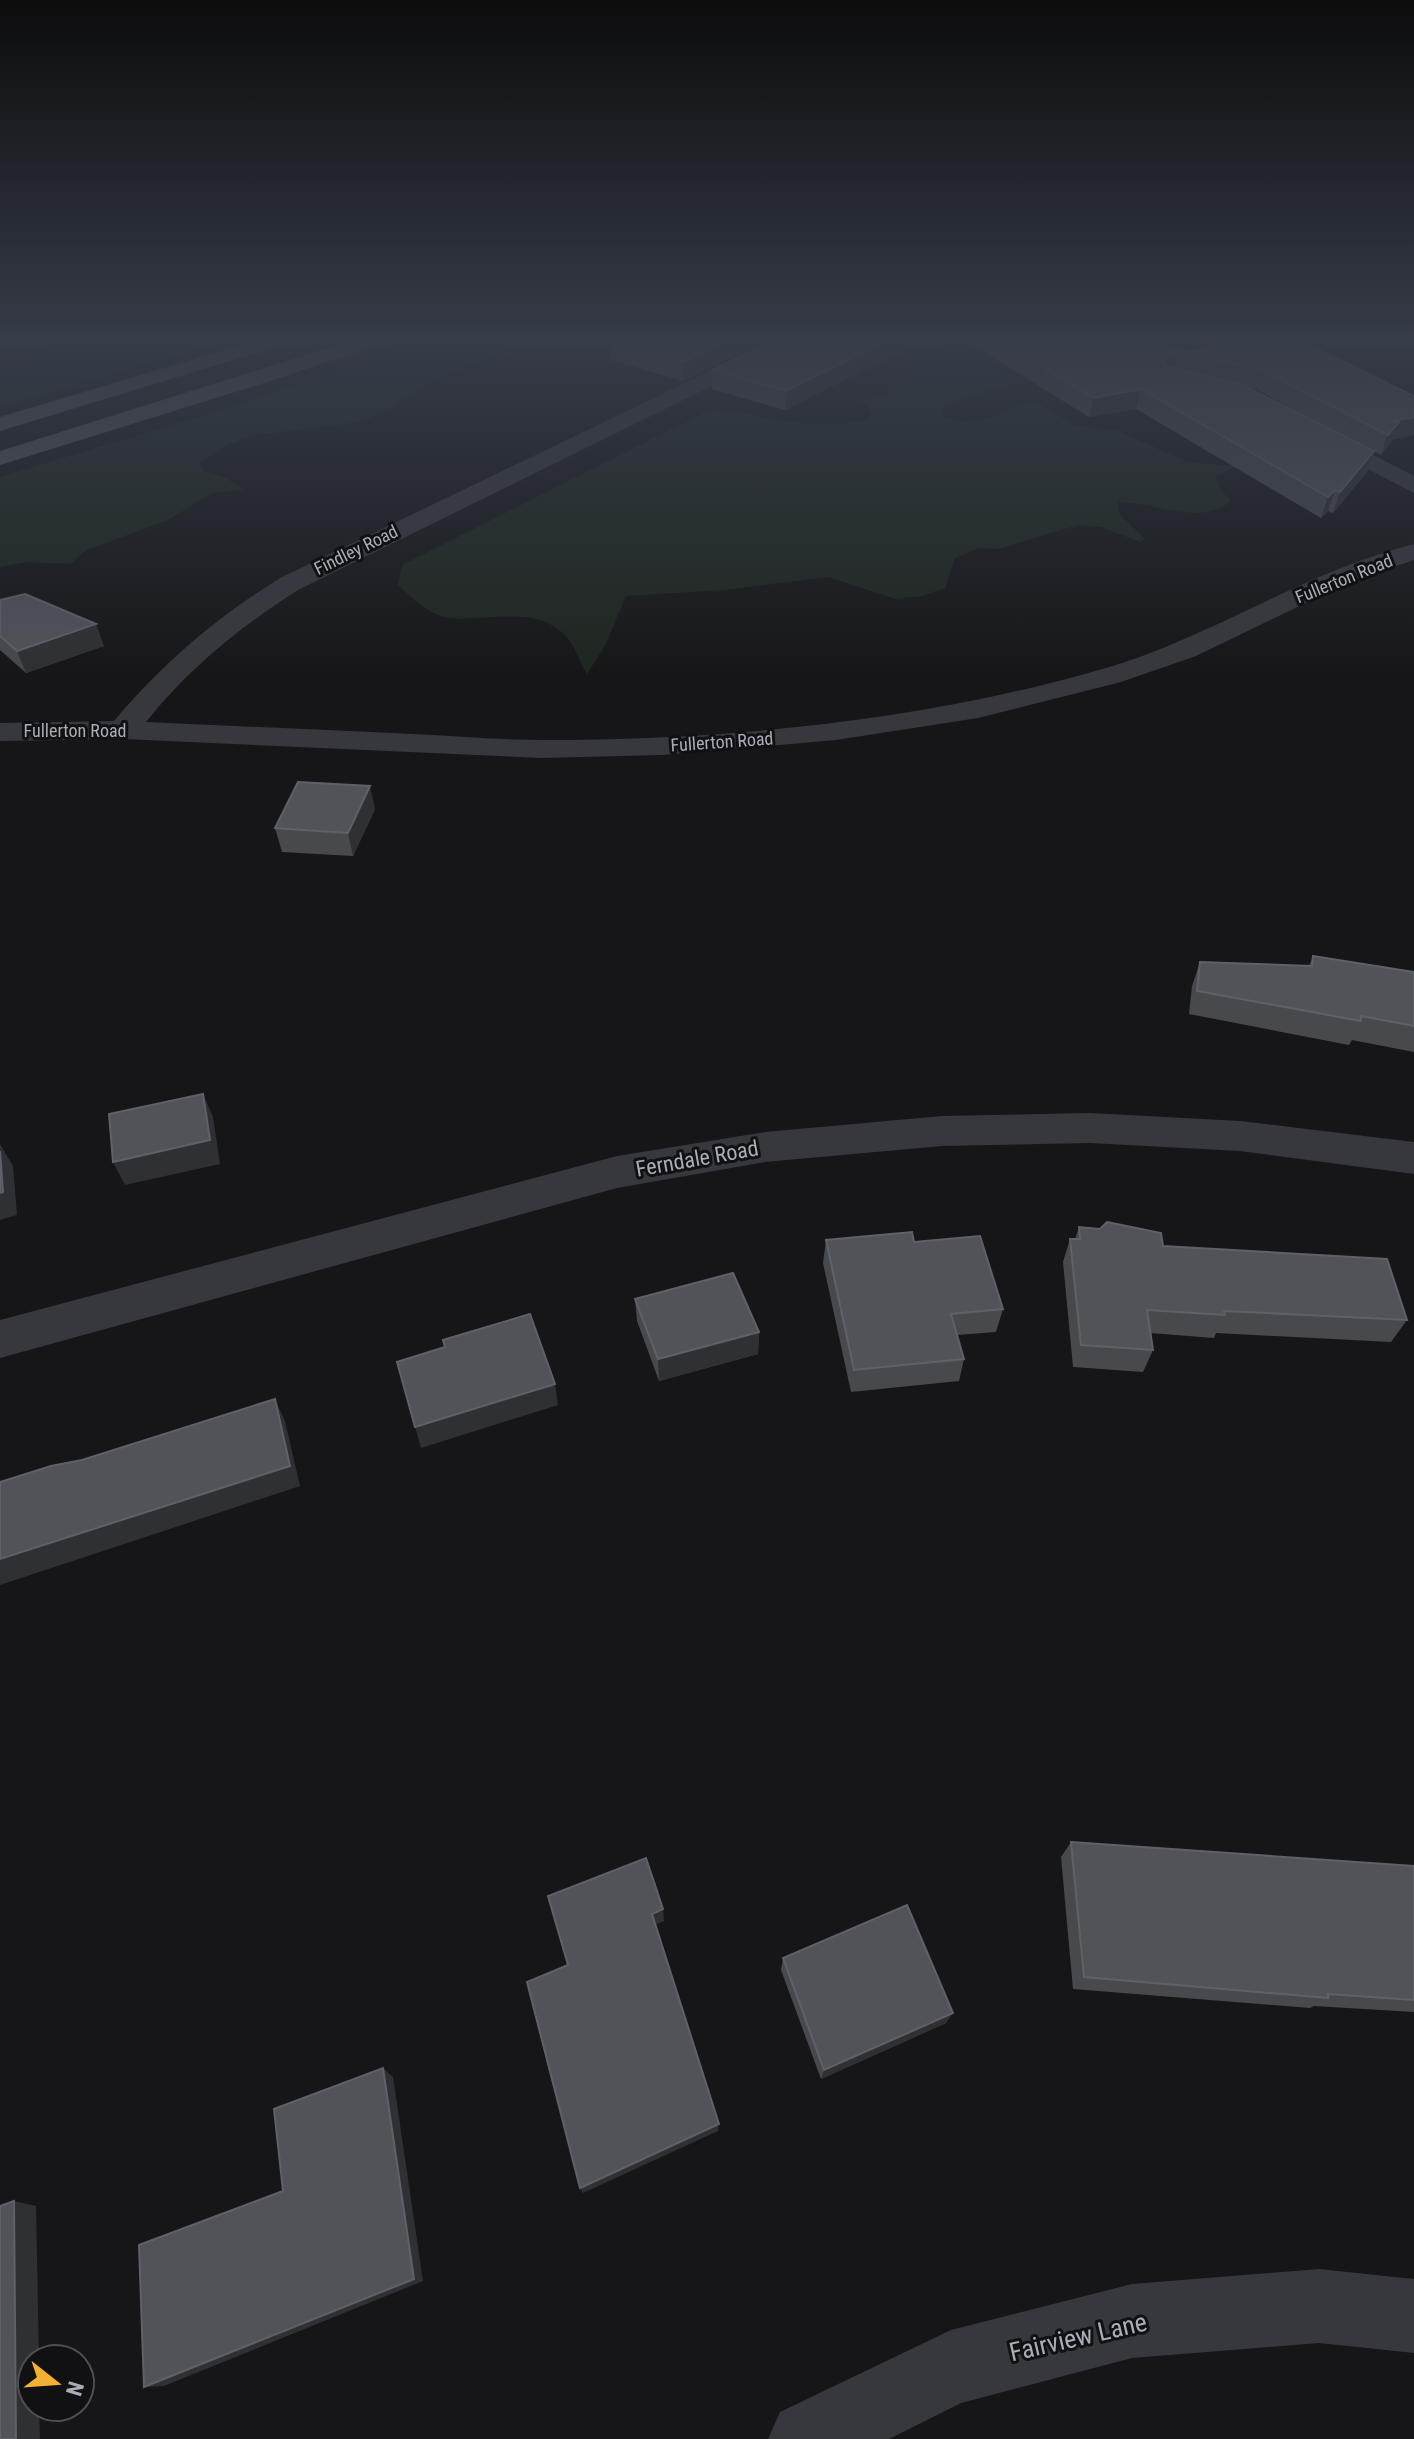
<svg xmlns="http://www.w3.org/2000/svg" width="1414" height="2439" viewBox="0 0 1414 2439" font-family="'Roboto Condensed',sans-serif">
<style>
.green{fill:#1e261f}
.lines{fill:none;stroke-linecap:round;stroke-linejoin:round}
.street{fill:#37383d;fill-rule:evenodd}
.primary{fill:#53555c;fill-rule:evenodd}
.wall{fill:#47494d;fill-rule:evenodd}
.shaded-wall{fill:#2f3033}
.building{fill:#525359;stroke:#5f6168;stroke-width:2}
.labels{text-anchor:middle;stroke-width:6;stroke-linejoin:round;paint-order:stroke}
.far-street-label{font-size:18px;fill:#a8adb8;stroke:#111113}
.street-label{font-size:22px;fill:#a8adb8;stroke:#111113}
.near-street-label{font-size:26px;fill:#a8adb8;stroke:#111113}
</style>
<rect width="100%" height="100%" fill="#161618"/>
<g class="green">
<path d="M104 337H242L0 407V368Z"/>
<path d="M435 337H541C503 352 464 366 427 384 405 394 391 412 364 420 310 435 243 423 200 463L204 471 226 478 244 490 212 493 168 520 87 550 70 564 26 562 0 567V477L238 405Z"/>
<path d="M937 337H1043L987 360 985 365 1010 375 1008 385 954 401 942 408 944 417 963 422 985 419 1026 403H1038L1074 425 1119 431 1187 462 1235 466 1216 477 1220 489 1231 501C1201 527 1155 502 1118 502L1120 515 1145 539 1140 542 1101 527 1078 525 998 549 979 548 955 558 945 588 922 596 896 599 828 577 724 590 626 596 606 644 587 674C579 662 575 646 566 636 535 604 488 622 451 618 430 616 413 599 398 585L402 565 707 411C732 409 744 413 768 418 801 425 835 426 868 420L871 415 869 407 859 399 885 396 898 385 918 380 910 369 917 358 940 355 958 346 956 341Z"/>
</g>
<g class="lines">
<g class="street">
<path d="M781 337H806L803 341 298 590C240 627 189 668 146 722 235 726 324 730 413 734 457 736 500 740 544 740 729 740 921 721 1099 670 1209 639 1303 572 1414 544V560L1351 581 1196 656 1121 682 978 718 836 740 662 755 542 758 123 739 0 741V723L114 721C163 663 216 618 280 578Z"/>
<path d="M1318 427 1414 476V493L1310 439 1307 434 1310 429Z"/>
<path d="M1090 1113 1240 1121 1414 1142V1174L1240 1151 1090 1143 942 1146 765 1162 617 1188 0 1358V1320L617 1156 765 1132 942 1116Z"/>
<path d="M1319 2269 1414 2279V2353L1319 2343 1132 2358 961 2403 889 2439H768L780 2412 951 2330 1132 2284Z"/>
</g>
<g class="primary">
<path d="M268 337H298L295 341 0 431V417Z"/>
<path d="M363 337H391L388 341 280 378 0 465V451Z"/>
</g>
</g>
<g class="wall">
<path d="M775 337 683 381 611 360 610 341Z"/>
<path d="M929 337 785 410 712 389V370Z"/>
<path d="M960 337H1116L1193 352 1293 337 1392 440 1381 455 1374 451 1367 472 1333 513 1328 511 1321 518 1136 409 1089 417ZM1247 387 1256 389 1371 450Z"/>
<path d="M0 600 104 646 26 673 0 650Z"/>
<path d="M375 809 353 856 282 852 275 828Z"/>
<path d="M1313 956 1414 972V1052L1352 1040 1349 1045 1189 1014 1192 986 1200 962 1309 966Z"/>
<path d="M1079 1227 1163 1246 1407 1320 1391 1342 1216 1333 1214 1338 1150 1333 1153 1350 1143 1372 1073 1367 1063 1262 1070 1239H1075Z"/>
<path d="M826 1240 914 1242 1003 1309 996 1332 957 1335 964 1359 959 1381 851 1392 823 1263Z"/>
<path d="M635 1299 759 1332 758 1354 659 1381 637 1321Z"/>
<path d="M1071 1842 1414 1866V2012L1314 2006 1310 2008 1073 1989 1061 1857Z"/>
<path d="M783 1958 946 2023 821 2079 781 1970Z"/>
</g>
<g class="shaded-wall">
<path d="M736 337H775L683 381V362Z"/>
<path d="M894 337H929L785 410 786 391Z"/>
<path d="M1178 351 1174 370 1161 376 1165 357Z"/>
<path d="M1141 389 1136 409 1089 417 1093 398Z"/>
<path d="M1414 417V435L1392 440 1381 455 1392 421Z"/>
<path d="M1374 451 1367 472 1333 513 1340 492Z"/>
<path d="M1335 490 1328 511 1321 518 1328 497Z"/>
<path d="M96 624 104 646 26 673 17 651Z"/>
<path d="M370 786 375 809 353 856 348 833Z"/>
<path d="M203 1094 213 1117 220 1164 125 1185 113 1162Z"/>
<path d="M0 1144 13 1166 17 1215 0 1220Z"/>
<path d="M759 1332 758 1354 659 1381 658 1359Z"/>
<path d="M555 1384 558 1405 421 1448 415 1427Z"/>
<path d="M275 1399 285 1421 300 1486 0 1585V1559Z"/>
<path d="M663 1909 664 1921 653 1926 652 1914Z"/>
<path d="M953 2013 946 2023 821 2079 824 2070Z"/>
<path d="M383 2068 393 2077 423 2281 164 2386 144 2387Z"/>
<path d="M719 2124 718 2131 583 2193 580 2188Z"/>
<path d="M14 2201 36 2206 39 2359H32V2407H39L40 2439H16Z"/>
</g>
<g class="building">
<path d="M620 337H736L683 362 610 341Z"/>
<path d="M781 337H894L786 391 712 370Z"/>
<path d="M993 337H1116L1193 352 1230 337H1293L1414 396V417L1392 421 1399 422 1388 435 1261 370 1178 351 1165 357 1164 362 1170 367 1243 385 1374 451 1340 492 1335 490 1328 497 1141 389 1093 398Z"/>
<path d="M25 594 96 624 17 651 0 636V600Z"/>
<path d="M298 782 370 786 348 833 275 828Z"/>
<path d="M1313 956 1414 972V1026L1361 1016V1021L1197 991 1200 962 1312 966Z"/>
<path d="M203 1094 210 1140 113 1162 109 1114Z"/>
<path d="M0 1151 3 1192 0 1193Z"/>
<path d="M1107 1222 1161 1233 1163 1246 1387 1259 1407 1320 1224 1311 1225 1315 1147 1310 1153 1350 1081 1345 1070 1239H1080L1079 1227 1100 1229Z"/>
<path d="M912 1232 914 1242 980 1236 1003 1309 951 1314 964 1359 854 1370 826 1240Z"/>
<path d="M733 1273 759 1332 658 1359 635 1299Z"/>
<path d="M530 1314 555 1384 415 1427 397 1362 445 1347 443 1340Z"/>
<path d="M275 1399 290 1466 0 1559V1482L51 1466 82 1460Z"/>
<path d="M1071 1842 1414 1866V2000L1328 1994V1998L1084 1977Z"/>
<path d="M646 1858 663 1909 652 1914 719 2124 580 2188 527 1982 568 1965 548 1896Z"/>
<path d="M907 1905 953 2013 824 2070 783 1958Z"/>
<path d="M383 2068 414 2279 144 2387 139 2245 283 2191 274 2109Z"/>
<path d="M14 2201 16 2439H0V2206Z"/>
</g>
<linearGradient id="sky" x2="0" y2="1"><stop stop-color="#0c0c0d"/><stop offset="0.5" stop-color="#363c48"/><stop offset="1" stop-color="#363c48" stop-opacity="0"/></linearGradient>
<rect width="1414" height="678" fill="url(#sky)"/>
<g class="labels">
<g class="far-street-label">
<text transform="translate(356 550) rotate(-26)" y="6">Findley Road</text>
<text transform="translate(1344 579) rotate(-22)" y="6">Fullerton Road</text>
<text x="75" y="737">Fullerton Road</text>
<text transform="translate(722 742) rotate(-4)" y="6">Fullerton Road</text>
</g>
<g class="street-label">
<text transform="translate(697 1158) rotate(-10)" y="8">Ferndale Road</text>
</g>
<g class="near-street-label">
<text transform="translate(1078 2337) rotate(-13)" y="9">Fairview Lane</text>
</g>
</g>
<g transform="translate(56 2383) rotate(107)"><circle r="38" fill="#111113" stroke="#4d4f55" stroke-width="2"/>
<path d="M0-6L14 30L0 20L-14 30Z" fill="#f2b134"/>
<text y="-12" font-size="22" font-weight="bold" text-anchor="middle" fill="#a8adb8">N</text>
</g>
</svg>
